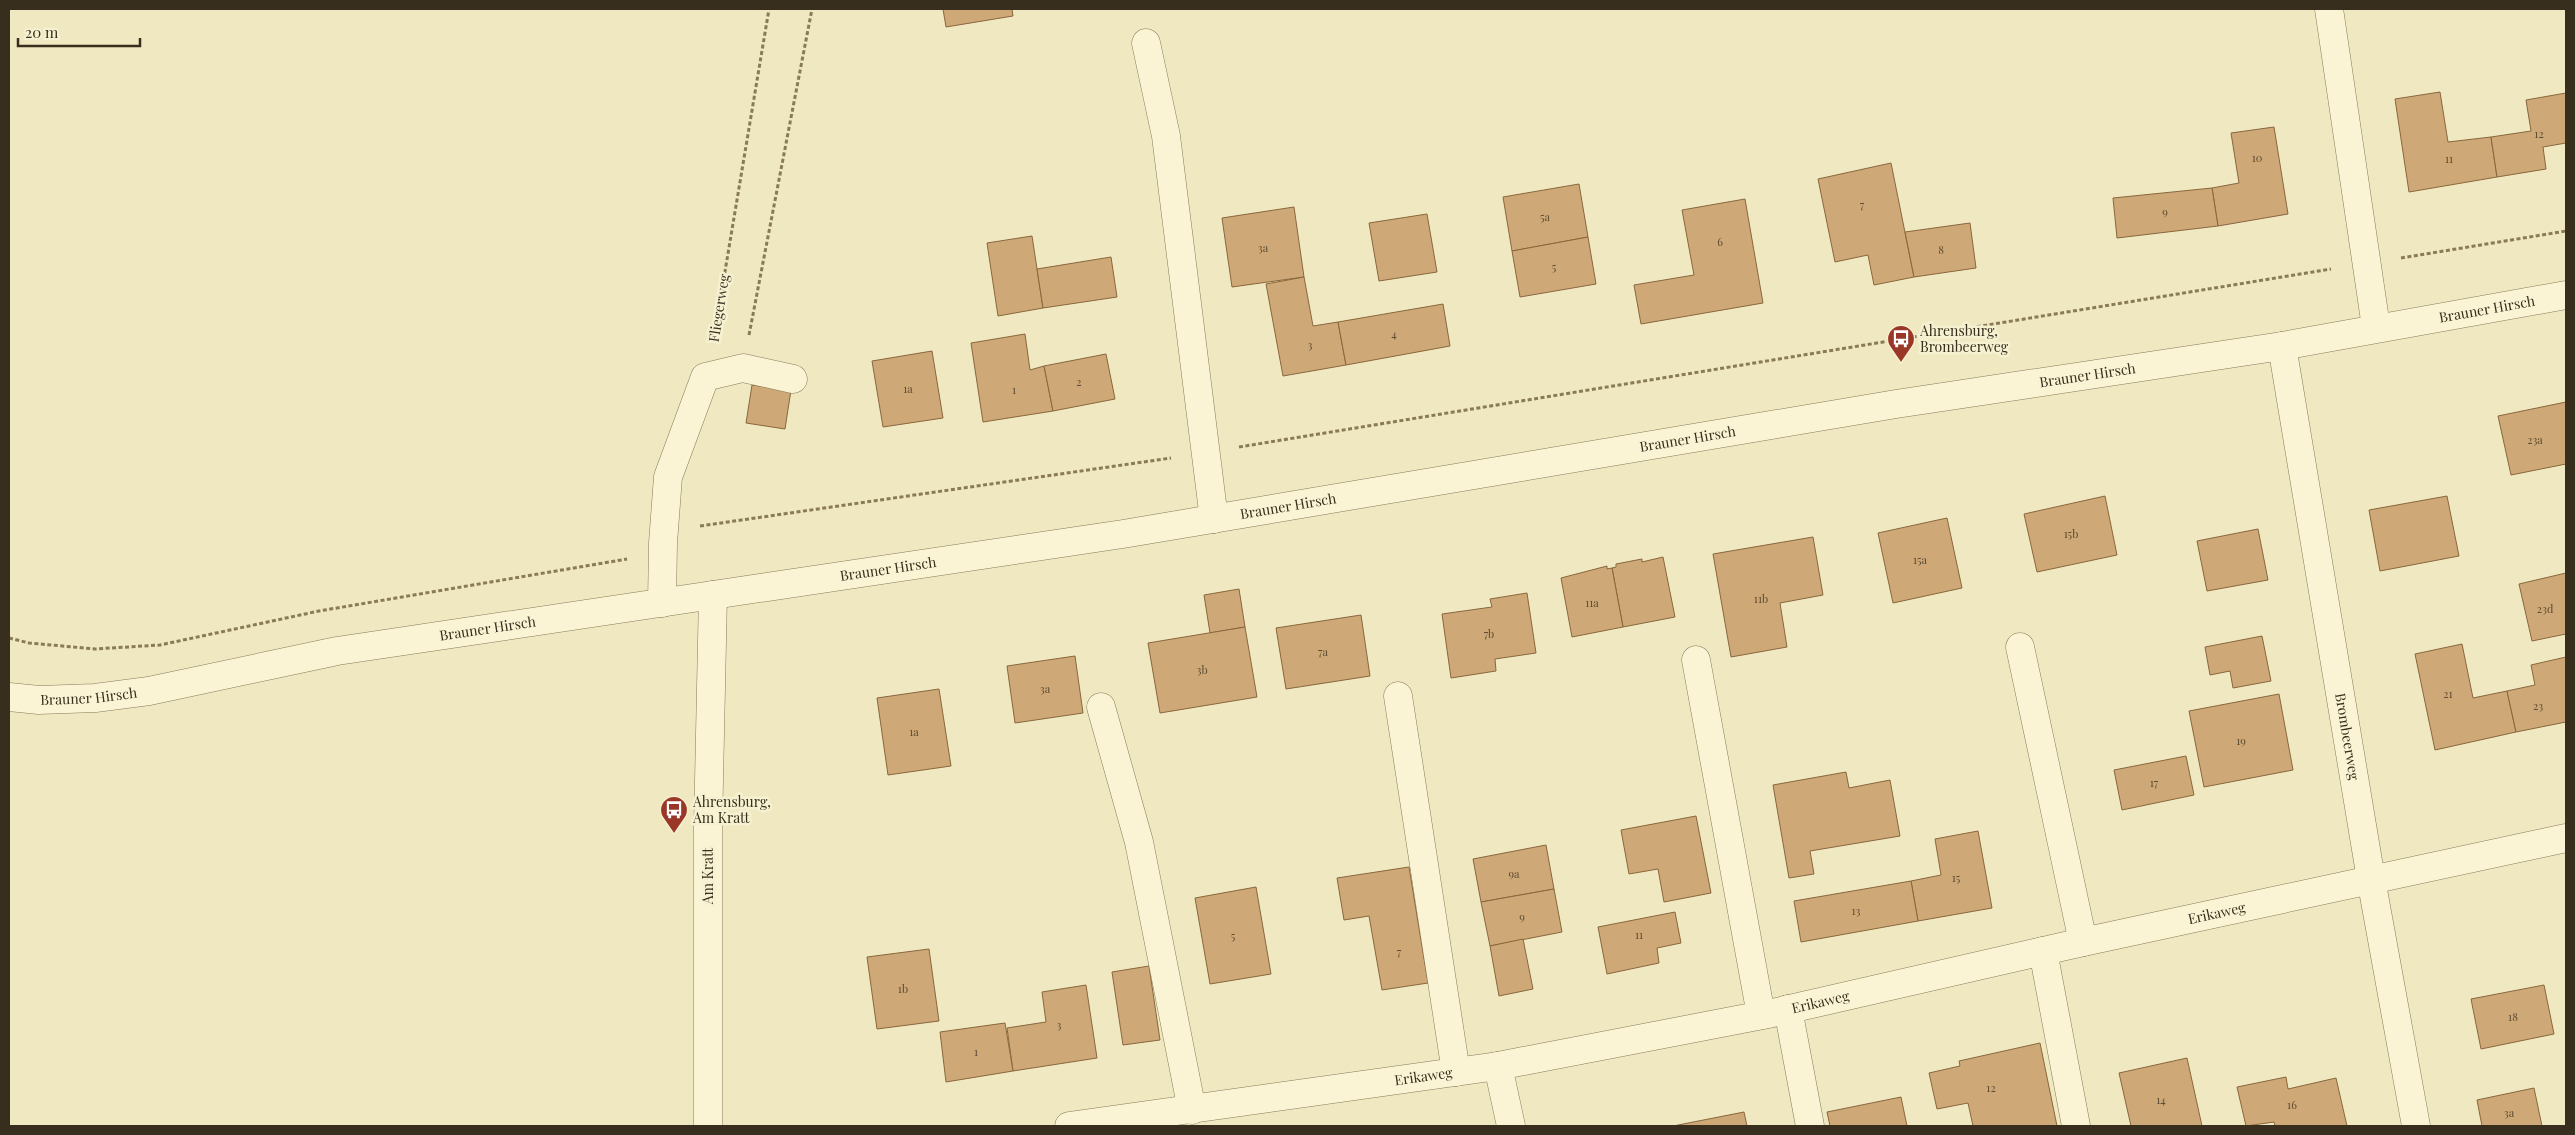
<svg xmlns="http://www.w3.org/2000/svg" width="2575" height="1135" viewBox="0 0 2575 1135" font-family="'Playfair Display',serif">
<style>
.building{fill:#cea876;stroke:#89673d}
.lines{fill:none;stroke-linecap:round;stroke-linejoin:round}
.minor-casing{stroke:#897a58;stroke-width:29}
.path{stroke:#897a58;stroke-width:3;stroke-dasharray:4 2.5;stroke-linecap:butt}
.minor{stroke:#faf4d5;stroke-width:28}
.labels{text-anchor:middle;stroke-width:5;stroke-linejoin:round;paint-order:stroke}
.number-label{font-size:11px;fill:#5e4c33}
.street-label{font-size:14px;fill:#382e1d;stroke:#f6f1d1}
.poi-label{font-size:14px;fill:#382e1d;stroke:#f6f1d1;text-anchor:start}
</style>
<rect width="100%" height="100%" fill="#efe8c1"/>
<g class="building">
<path d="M943 9H1012L1013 16 946 27Z"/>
<path d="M2440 92 2448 142 2491 137 2497 177 2409 192 2395 99Z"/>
<path d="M2566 93V143L2543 147 2546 169 2497 177 2491 137 2531 131 2526 100Z"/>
<path d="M2274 127 2288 214 2218 226 2212 188 2239 183 2231 133Z"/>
<path d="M1891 163 1914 277 1874 285 1868 255 1835 262 1818 179Z"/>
<path d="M1579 184 1588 237 1512 251 1503 197Z"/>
<path d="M2212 188 2218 226 2117 238 2113 198Z"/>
<path d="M1745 199 1763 303 1641 324 1634 285 1694 275 1682 210Z"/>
<path d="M1294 207 1304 277 1232 287 1222 218Z"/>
<path d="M1427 214 1437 272 1379 281 1369 223Z"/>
<path d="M1970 223 1976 268 1914 277 1905 232Z"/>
<path d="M1032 236 1043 308 998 316 987 243Z"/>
<path d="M1588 237 1596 284 1520 297 1512 251Z"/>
<path d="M1111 257 1117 297 1043 308 1037 269Z"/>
<path d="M1304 277 1313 326 1338 322 1346 365 1283 376 1266 284Z"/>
<path d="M1443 304 1450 346 1346 365 1338 322Z"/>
<path d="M1025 334 1030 370 1044 366 1053 411 983 422 971 343Z"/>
<path d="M932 351 943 418 883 427 872 361Z"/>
<path d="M1106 354 1115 399 1053 411 1044 366Z"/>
<path d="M752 385 791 390 785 429 746 423Z"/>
<path d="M2566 402V464L2511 475 2498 416Z"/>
<path d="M2105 496 2117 555 2037 572 2024 514Z"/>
<path d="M2447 496 2459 556 2380 571 2369 510Z"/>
<path d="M1947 518 1962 588 1893 603 1878 533Z"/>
<path d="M2258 529 2268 580 2207 591 2197 541Z"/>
<path d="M1813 537 1823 595 1780 603 1787 647 1731 657 1713 554Z"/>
<path d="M1663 557 1675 617 1623 627 1612 568 1616 567V564L1642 559V562Z"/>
<path d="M1607 566V569L1612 568 1623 627 1572 637 1561 578Z"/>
<path d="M2566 573V634L2532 641 2519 584Z"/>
<path d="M1239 589 1245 627 1210 633 1204 595Z"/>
<path d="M1527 593 1536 653 1495 659 1496 671 1451 678 1442 614 1492 607 1490 599Z"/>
<path d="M1361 615 1370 676 1286 689 1276 628Z"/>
<path d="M1245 627 1257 697 1160 713 1148 643Z"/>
<path d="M2262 636 2271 681 2233 688 2230 671 2210 675 2205 647Z"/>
<path d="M2462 644 2473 698 2507 691 2516 732 2435 750 2415 654Z"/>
<path d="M1075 656 1083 713 1015 723 1007 666Z"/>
<path d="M2566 657V722L2516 732 2507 691 2535 685 2531 665Z"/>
<path d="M939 689 951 766 888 775 877 698Z"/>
<path d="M2279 694 2293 770 2204 787 2189 711Z"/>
<path d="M2186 756 2194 795 2122 810 2114 770Z"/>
<path d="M1846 772 1849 788 1890 780 1900 836 1810 851 1814 874 1789 878 1773 785Z"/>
<path d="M1696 816 1711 893 1664 902 1658 869 1629 874 1621 830Z"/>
<path d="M1978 831 1992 908 1918 921 1911 881 1941 875 1935 839Z"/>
<path d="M1546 845 1554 889 1481 902 1473 859Z"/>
<path d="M1409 867 1428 983 1382 990 1369 916 1344 920 1337 878Z"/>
<path d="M1911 881 1918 921 1801 942 1794 901Z"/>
<path d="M1256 887 1271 974 1210 984 1195 898Z"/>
<path d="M1554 889 1562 932 1490 946 1481 902Z"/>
<path d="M1675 912 1681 943 1657 948 1659 963 1607 974 1598 927Z"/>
<path d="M1523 939 1533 989 1499 996 1490 946Z"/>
<path d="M929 949 939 1021 877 1029 867 957Z"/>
<path d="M1149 966 1160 1040 1123 1045 1112 972Z"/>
<path d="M1086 985 1097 1058 1013 1071 1007 1028 1046 1022 1042 992Z"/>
<path d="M2544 985 2554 1034 2481 1049 2471 999Z"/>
<path d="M1005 1023 1013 1071 946 1082 940 1032Z"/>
<path d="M2040 1043 2057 1126H1973L1968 1103 1937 1109 1929 1073 1960 1066 1959 1061Z"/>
<path d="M2187 1058 2202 1126H2131L2119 1073Z"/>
<path d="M2286 1077 2288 1089 2336 1078 2347 1126H2275L2274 1122 2246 1126 2237 1087Z"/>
<path d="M2534 1088 2542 1126H2482L2477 1100Z"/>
<path d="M1901 1097 1907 1126H1830L1827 1112Z"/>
<path d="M1744 1112 1747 1126H1673Z"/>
</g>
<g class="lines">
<defs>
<g id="minor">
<path d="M2329 9 2376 327"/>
<path d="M1146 43 1166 136 1214 519"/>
<path id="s1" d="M2282 346 2371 879 2416 1126"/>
<path d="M662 603 663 543 668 477 705 377 743 368 793 379"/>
<path d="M2020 647 2083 942"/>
<path d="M1696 660 1761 1015"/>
<path d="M1398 696 1456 1072"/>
<path id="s2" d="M9 697 39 700 95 698 149 691 337 651 1123 534 1896 404 2282 346 2566 295"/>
<path d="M1101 707 1139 842 1192 1110"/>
<path d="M2043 951 2076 1126"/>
<path d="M1788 1009 1810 1126"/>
<path d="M1498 1066 1511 1126"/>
<path d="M708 1126V827L713 595"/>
<path id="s3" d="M1069 1126 1498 1066 1768 1014 2083 942 2566 838"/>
</g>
</defs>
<use href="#minor" class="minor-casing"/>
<g class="path">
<path d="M2401 258 2566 231"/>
<path d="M749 335 812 9"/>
<path d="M714 337 769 9"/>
<path d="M1239 447 2331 269"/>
<path d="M700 526 1171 458"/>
<path d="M9 638 29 643 95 649 160 645 319 611 627 559"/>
</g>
<use href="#minor" class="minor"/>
</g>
<defs>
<symbol id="bus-pin" viewBox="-11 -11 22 30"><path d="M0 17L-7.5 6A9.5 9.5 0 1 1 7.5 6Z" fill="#9a3726" stroke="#f6f1d1"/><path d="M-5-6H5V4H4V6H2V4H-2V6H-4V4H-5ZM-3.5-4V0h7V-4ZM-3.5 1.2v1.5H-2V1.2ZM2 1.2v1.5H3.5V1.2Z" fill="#fff"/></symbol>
</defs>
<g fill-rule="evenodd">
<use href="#bus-pin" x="1885" y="323" width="32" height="43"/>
<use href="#bus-pin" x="658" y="794" width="32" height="43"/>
</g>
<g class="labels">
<g class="number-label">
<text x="2539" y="138">12</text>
<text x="2257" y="162">10</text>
<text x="2449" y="163">11</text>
<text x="1862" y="209">7</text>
<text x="2165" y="216">9</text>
<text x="1545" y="221">5a</text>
<text x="1720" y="246">6</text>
<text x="1263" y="252">3a</text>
<text x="1941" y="254">8</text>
<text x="1554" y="271">5</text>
<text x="1394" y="338">4</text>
<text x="1310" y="349">3</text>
<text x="1079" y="386">2</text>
<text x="908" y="393">1a</text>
<text x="1014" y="394">1</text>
<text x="2535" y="444">23a</text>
<text x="2071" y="538">15b</text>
<text x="1920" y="564">15a</text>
<text x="1761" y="603">11b</text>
<text x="1592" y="607">11a</text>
<text x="2545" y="613">23d</text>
<text x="1489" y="638">7b</text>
<text x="1323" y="656">7a</text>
<text x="1202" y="674">3b</text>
<text x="1045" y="693">3a</text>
<text x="2448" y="698">21</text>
<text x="2538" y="710">23</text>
<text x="914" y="736">1a</text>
<text x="2241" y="745">19</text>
<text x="2154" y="787">17</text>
<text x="1514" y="878">9a</text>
<text x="1956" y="882">15</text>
<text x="1856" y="915">13</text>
<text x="1522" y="921">9</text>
<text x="1639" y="939">11</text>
<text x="1233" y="940">5</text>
<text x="1399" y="956">7</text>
<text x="903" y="993">1b</text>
<text x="2513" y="1021">18</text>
<text x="1059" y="1029">3</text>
<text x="976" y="1056">1</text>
<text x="1991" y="1092">12</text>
<text x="2161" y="1104">14</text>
<text x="2292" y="1109">16</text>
<text x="2509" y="1117">3a</text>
</g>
<g class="street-label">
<text transform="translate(719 308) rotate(-81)" y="5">Fliegerweg</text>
<text dy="5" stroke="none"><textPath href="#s2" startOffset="2510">Brauner Hirsch</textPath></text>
<text dy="5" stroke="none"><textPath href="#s2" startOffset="2105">Brauner Hirsch</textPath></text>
<text dy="5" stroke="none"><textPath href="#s2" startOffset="1700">Brauner Hirsch</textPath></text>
<text dy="5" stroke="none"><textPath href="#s2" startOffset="1295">Brauner Hirsch</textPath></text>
<text dy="5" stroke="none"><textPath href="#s2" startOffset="890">Brauner Hirsch</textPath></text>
<text dy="5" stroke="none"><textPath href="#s2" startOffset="485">Brauner Hirsch</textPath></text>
<text dy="5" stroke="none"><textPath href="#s2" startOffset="80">Brauner Hirsch</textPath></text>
<text dy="5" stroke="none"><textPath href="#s1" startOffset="396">Brombeerweg</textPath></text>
<text transform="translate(708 876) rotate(-90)" y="5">Am Kratt</text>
<text dy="5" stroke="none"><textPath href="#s3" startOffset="1168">Erikaweg</textPath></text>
<text dy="5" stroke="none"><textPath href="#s3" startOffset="762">Erikaweg</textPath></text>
<text dy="5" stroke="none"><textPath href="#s3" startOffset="358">Erikaweg</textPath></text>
</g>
<g class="poi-label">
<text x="1920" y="336">Ahrensburg,<tspan x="1920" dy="16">Brombeerweg</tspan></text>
<text x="693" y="807">Ahrensburg,<tspan x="693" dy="16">Am Kratt</tspan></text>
</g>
</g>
<rect width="2575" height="1135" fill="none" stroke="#382e1d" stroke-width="20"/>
<path d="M18 38v8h122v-8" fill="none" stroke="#382e1d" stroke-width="2.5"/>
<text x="25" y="38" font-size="15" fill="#382e1d" stroke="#f6f1d1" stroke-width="4" paint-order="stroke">20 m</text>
</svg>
